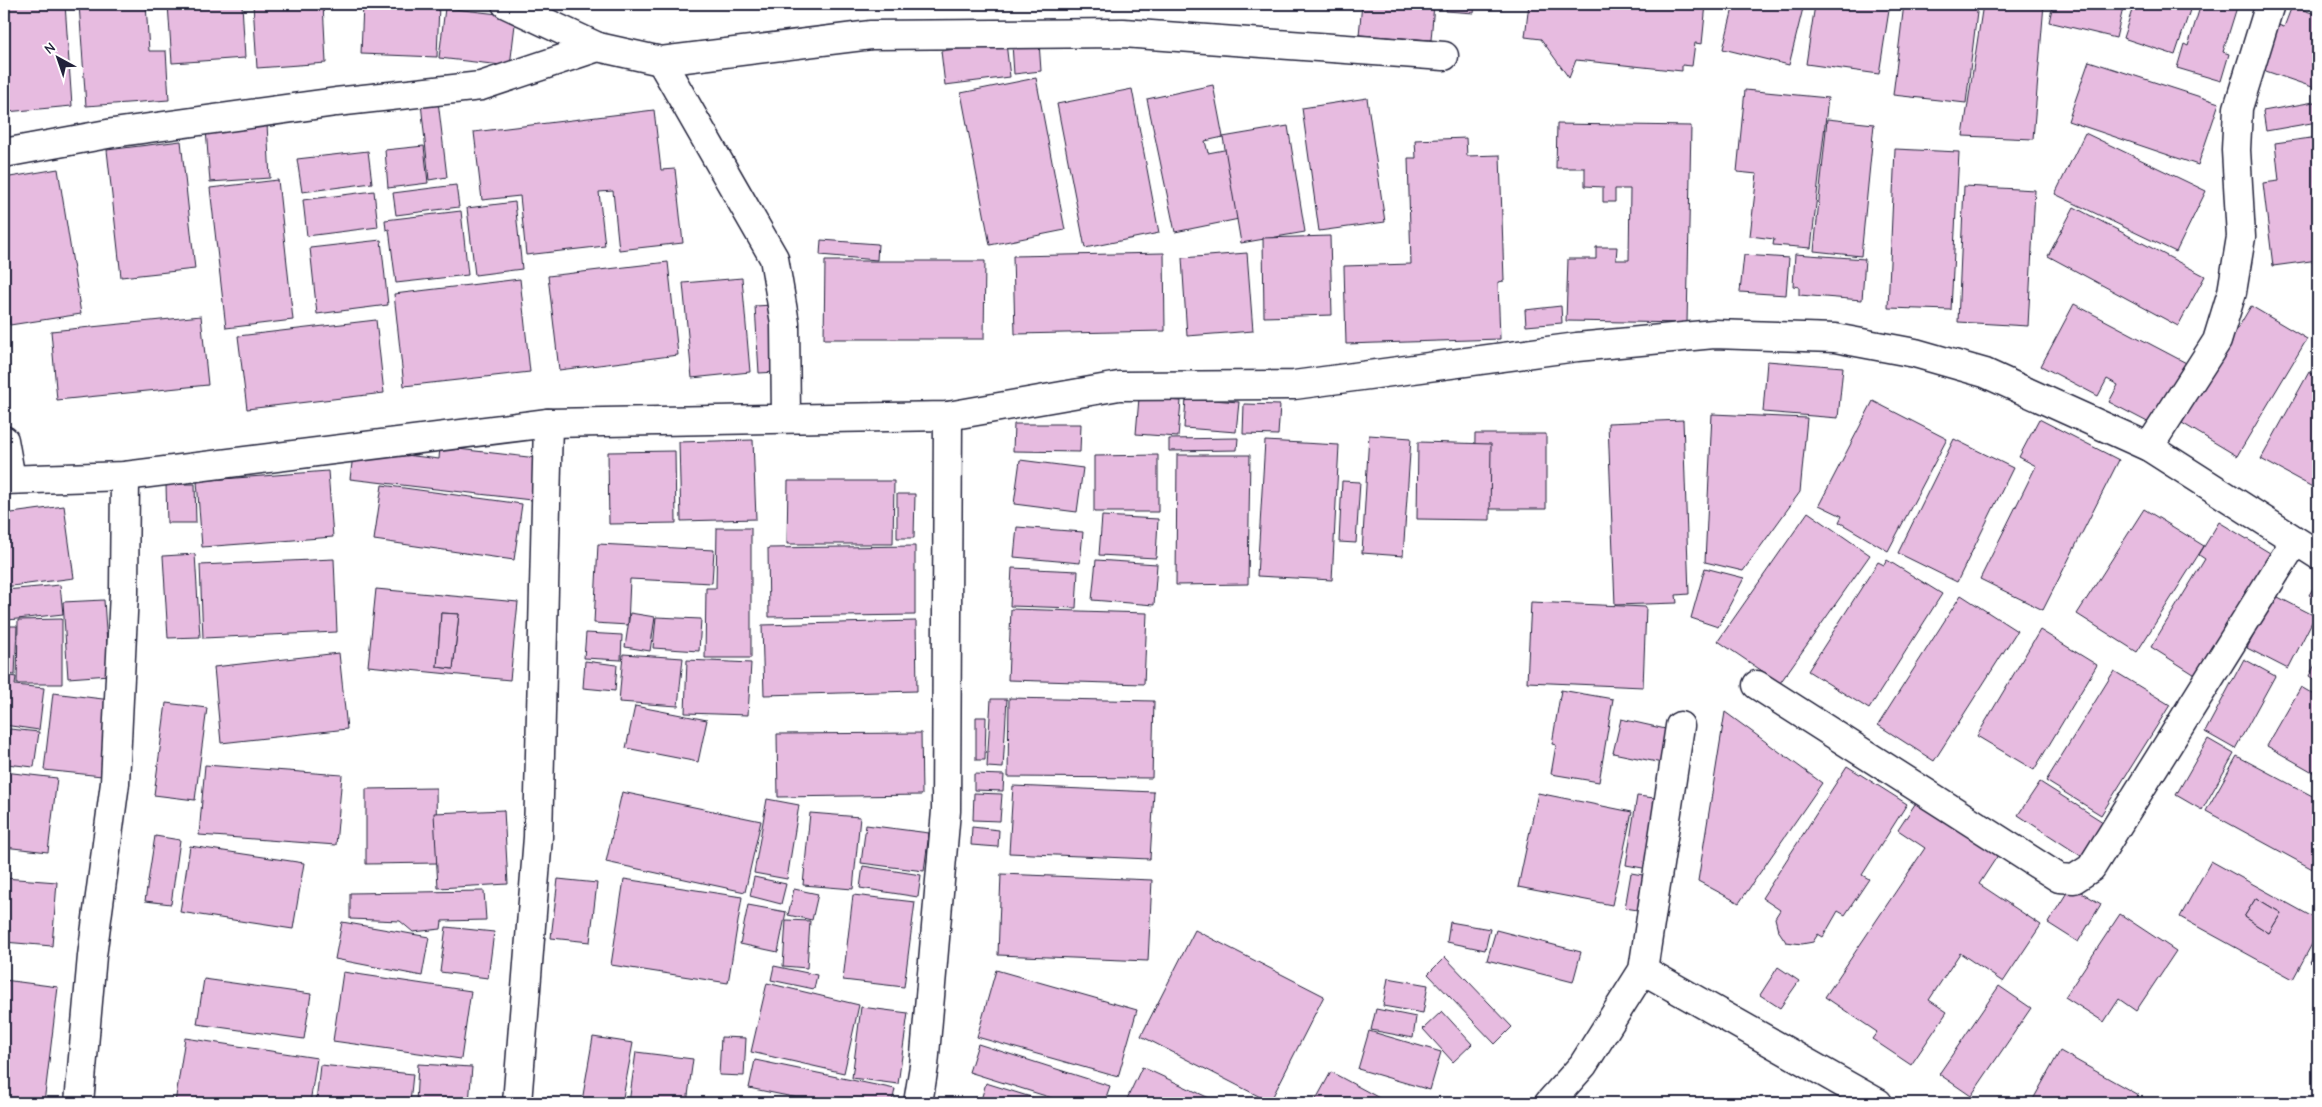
<svg xmlns="http://www.w3.org/2000/svg" width="2322" height="1107" viewBox="0 0 2322 1107" font-family="'Comic Neue',sans-serif">
<style>
.building{fill:#e7bbe0;stroke:#22223b;fill-rule:evenodd}
.lines{fill:none;stroke-linecap:round;stroke-linejoin:round}
.minor-casing{stroke:#22223b;stroke-width:31}
.minor{stroke:#fff;stroke-width:28}
</style>
<rect width="100%" height="100%" fill="#fff"/>
<filter id="ink" filterUnits="userSpaceOnUse"><feTurbulence type="fractalNoise" baseFrequency=".02" numOctaves="2"/><feDisplacementMap in="SourceGraphic" scale="10" xChannelSelector="R" yChannelSelector="G"/><feConvolveMatrix kernelMatrix="1 2 1 2 8 2 1 2 1" color-interpolation-filters="sRGB"/></filter>
<g filter="url(#ink)">
<g class="building">
<path d="M4 4H65L72 106 6 112Z"/>
<path d="M79 4H146L149 51H166L169 100 86 106Z"/>
<path d="M168 4H242L245 58 172 63Z"/>
<path d="M253 4H323L326 63 257 68Z"/>
<path d="M363 4H439L437 57 361 54Z"/>
<path d="M1362 4H1434L1431 40 1359 35Z"/>
<path d="M1447 4H1475L1474 13 1446 11Z"/>
<path d="M1529 4H1706L1702 44 1695 43 1692 66 1682 65V71L1576 60 1569 78 1541 39 1525 37Z"/>
<path d="M1734 4H1804L1789 65 1723 49Z"/>
<path d="M1848 4H1890L1879 74 1806 64 1815 5 1847 10Z"/>
<path d="M1904 4H1978L1966 103 1893 95Z"/>
<path d="M1983 4H2044L2033 139 1963 136Z"/>
<path d="M2053 4H2124L2116 38 2049 22Z"/>
<path d="M2134 4H2192L2175 55 2123 38Z"/>
<path d="M2201 4H2238L2223 52 2229 54 2221 81 2177 68 2184 44 2188 46Z"/>
<path d="M2292 6 2318 15V89L2260 69 2275 24 2284 27Z"/>
<path d="M445 8 516 16 510 66 439 58Z"/>
<path d="M1039 42 1041 71 1014 74 1012 44Z"/>
<path d="M1006 43 1010 77 945 85 941 51Z"/>
<path d="M2089 61 2219 103 2198 165 2068 121Z"/>
<path d="M1036 78 1065 230 990 245 961 93Z"/>
<path d="M1213 85 1223 137 1205 141 1208 153 1229 149 1234 174 1230 175 1239 219 1175 232 1147 99Z"/>
<path d="M1132 89 1159 233 1085 248 1057 104Z"/>
<path d="M1745 90 1828 98 1811 248 1773 245 1774 239 1750 236 1757 174 1737 172Z"/>
<path d="M1367 98 1385 222 1319 231 1302 108Z"/>
<path d="M438 101 447 177 429 180 421 103Z"/>
<path d="M2314 102H2318V132L2317 122 2266 131 2263 111Z"/>
<path d="M654 110 661 170 675 169 683 243 619 250 613 191 599 192 605 246 526 255 520 196 482 200 474 132Z"/>
<path d="M1827 119 1874 124 1861 256 1814 251Z"/>
<path d="M267 124 270 178 210 182 206 129Z"/>
<path d="M1557 124 1691 126 1687 323 1566 321 1568 259H1596V247H1617L1616 260H1629L1630 189H1615V202H1603V187L1585 186V168H1556Z"/>
<path d="M1288 126 1305 232 1241 243 1223 137Z"/>
<path d="M2085 133 2206 191 2176 252 2055 194Z"/>
<path d="M2318 137V260L2273 266 2263 183 2279 181 2275 143Z"/>
<path d="M1466 138 1467 156 1500 155 1504 281 1498 282 1500 339 1346 344 1344 266 1411 264 1408 158H1416L1415 140Z"/>
<path d="M181 141 195 269 121 277 107 150Z"/>
<path d="M424 146 428 183 388 188 385 150Z"/>
<path d="M1895 149 1959 152 1951 310 1888 308Z"/>
<path d="M368 151 372 183 302 192 297 159Z"/>
<path d="M58 169 81 314 10 325 4 285V178Z"/>
<path d="M278 180 293 320 226 328 210 188Z"/>
<path d="M456 185 459 207 396 215 393 193Z"/>
<path d="M1964 186 2035 190 2028 326 1958 322Z"/>
<path d="M374 191 378 227 307 236 303 200Z"/>
<path d="M515 202 522 269 475 275 467 208Z"/>
<path d="M2074 207 2205 276 2178 326 2048 256Z"/>
<path d="M461 211 468 275 396 283 389 229 386 230 385 220Z"/>
<path d="M1330 236 1332 315 1264 317 1263 238Z"/>
<path d="M381 240 388 305 317 314 310 248Z"/>
<path d="M821 240 878 244 877 260 820 255Z"/>
<path d="M1164 253 1165 331 1015 334 1013 256Z"/>
<path d="M1247 253 1253 331 1187 336 1182 258Z"/>
<path d="M1795 254 1865 259 1862 300 1799 295V287L1793 286Z"/>
<path d="M1744 255 1789 258 1786 295 1740 292Z"/>
<path d="M825 261H985L984 339H824Z"/>
<path d="M668 262 678 355 559 370 548 276Z"/>
<path d="M742 278 750 372 692 378 683 283Z"/>
<path d="M520 279 530 372 404 386 394 294Z"/>
<path d="M2074 304 2192 366 2159 428 2109 402 2118 385 2107 379 2098 396 2041 366Z"/>
<path d="M773 305 777 372 759 373 755 306Z"/>
<path d="M1561 306 1562 323 1526 326 1525 310Z"/>
<path d="M2251 306 2307 339 2237 456 2182 423Z"/>
<path d="M201 316 208 385 57 400 51 331Z"/>
<path d="M376 320 384 393 247 409 238 336Z"/>
<path d="M1767 361 1843 367 1838 418 1763 412Z"/>
<path d="M2309 372 2318 377V490L2261 459Z"/>
<path d="M1139 398 1181 401 1178 437 1136 434Z"/>
<path d="M1186 398 1239 402 1236 432 1184 428Z"/>
<path d="M1873 401 1947 439 1888 551 1839 522 1842 516 1819 505Z"/>
<path d="M1244 404 1280 405 1278 435 1243 434Z"/>
<path d="M1712 414 1807 418 1800 492 1743 571 1705 562Z"/>
<path d="M2039 419 2119 460 2043 610 1980 579 2036 466 2019 457Z"/>
<path d="M1683 420 1689 594 1676 595 1677 603 1615 605 1608 423Z"/>
<path d="M1014 424H1081L1080 452 1013 451Z"/>
<path d="M1475 434H1546V509H1474Z"/>
<path d="M1369 435 1411 438 1403 556 1362 553Z"/>
<path d="M1238 438 1237 450 1169 451V439Z"/>
<path d="M1954 439 2013 468 1957 582 1898 553Z"/>
<path d="M753 440 756 519 681 521 679 442Z"/>
<path d="M1265 441 1339 445 1332 580 1257 576Z"/>
<path d="M1418 442 1491 444 1490 520 1417 519Z"/>
<path d="M440 447 537 458 531 500 350 479 353 455 380 458 381 452 439 459Z"/>
<path d="M675 451 676 523 609 524 608 452Z"/>
<path d="M1158 455V512H1094V456Z"/>
<path d="M1177 455H1250L1248 584 1176 585Z"/>
<path d="M1020 460 1083 468 1077 512 1014 504Z"/>
<path d="M328 471 333 537 202 547 197 481Z"/>
<path d="M788 481H894L893 544H787Z"/>
<path d="M1342 481 1360 482 1356 543 1339 542Z"/>
<path d="M166 484H195L196 523H167Z"/>
<path d="M382 485 522 504 514 560 374 540Z"/>
<path d="M897 494H915L914 538H897Z"/>
<path d="M64 506 74 578 4 587V514Z"/>
<path d="M2144 509 2204 546 2137 652 2077 614Z"/>
<path d="M1808 512 1870 555 1780 683 1718 641Z"/>
<path d="M1102 516 1158 519 1156 558 1099 555Z"/>
<path d="M2219 522 2275 556 2200 678 2151 647 2205 559 2199 555Z"/>
<path d="M1017 527 1083 532 1080 563 1014 557Z"/>
<path d="M717 528H751V658H705L706 588H716Z"/>
<path d="M598 544 714 550 712 583 630 579 628 625 594 623Z"/>
<path d="M915 546V615L769 617 768 548Z"/>
<path d="M195 554 200 637 168 638 163 556Z"/>
<path d="M334 559 337 632 203 638 200 565Z"/>
<path d="M1096 560 1157 564 1154 605 1092 600Z"/>
<path d="M1887 560 1942 594 1869 709 1808 671 1878 562 1884 565Z"/>
<path d="M1012 568 1078 571 1076 608 1010 606Z"/>
<path d="M1705 568 1744 578 1718 627 1691 618Z"/>
<path d="M2318 580V600L2309 595Z"/>
<path d="M60 585 63 614 8 620 6 590Z"/>
<path d="M376 589 518 602 510 680 368 666ZM441 613 459 614 453 669 437 667Z"/>
<path d="M1961 595 2017 631 1934 761 1878 725Z"/>
<path d="M2274 595 2315 616 2288 669 2247 648Z"/>
<path d="M104 600 109 675 68 678 63 602Z"/>
<path d="M1531 602 1646 607 1643 687 1527 682Z"/>
<path d="M1011 609 1147 613 1144 684 1008 680Z"/>
<path d="M441 613 459 614 453 669 437 667Z"/>
<path d="M630 613 655 617 650 651 625 647Z"/>
<path d="M656 617 701 619 699 651 653 648Z"/>
<path d="M62 619V684H17L18 620Z"/>
<path d="M916 621 917 691 764 695 762 625Z"/>
<path d="M4 626H17L15 675 4 674Z"/>
<path d="M2040 630 2097 665 2034 770 1977 736Z"/>
<path d="M586 633 622 635 621 660 584 658Z"/>
<path d="M339 653 347 729 221 743 214 667Z"/>
<path d="M623 654 683 658 678 706 619 702Z"/>
<path d="M2244 659 2275 676 2235 749 2205 732Z"/>
<path d="M2318 659V682L2309 676Z"/>
<path d="M687 660 751 663 748 715 685 713Z"/>
<path d="M585 661 617 665 615 691 583 688Z"/>
<path d="M2114 671 2170 705 2101 815 2046 781Z"/>
<path d="M4 675 16 677 15 685 44 688 39 730 4 725Z"/>
<path d="M2301 687 2318 697V775L2267 746Z"/>
<path d="M1561 690 1613 699 1599 782 1551 774 1556 745 1552 744Z"/>
<path d="M53 693 111 700 102 776 44 770Z"/>
<path d="M1009 698 1154 701 1152 778 1008 777Z"/>
<path d="M991 699H1007L1003 768 987 767Z"/>
<path d="M166 703 207 708 195 800 154 795Z"/>
<path d="M635 706 707 720 698 762 626 748Z"/>
<path d="M1725 712 1822 783 1739 903 1698 881Z"/>
<path d="M976 717H986L985 760H976Z"/>
<path d="M1621 719 1670 730 1662 763 1613 753Z"/>
<path d="M10 729 39 732 34 767 6 764Z"/>
<path d="M4 732H9L6 758H4Z"/>
<path d="M921 733 922 795 778 797 777 734Z"/>
<path d="M2208 739 2234 754 2202 810 2176 795Z"/>
<path d="M2237 756 2318 799V872L2206 811Z"/>
<path d="M205 765 342 775 336 845 199 835Z"/>
<path d="M1847 766 1907 804 1862 875 1869 879 1845 915 1838 911 1823 937 1818 934 1813 942 1802 944 1786 942 1778 930 1775 918 1780 910 1762 898Z"/>
<path d="M4 772 57 778 48 852 4 847Z"/>
<path d="M974 774 1004 775 1003 791 974 790Z"/>
<path d="M2040 782 2103 822 2081 856 2018 815Z"/>
<path d="M1013 786 1154 792 1150 859 1009 853Z"/>
<path d="M436 788 437 863 366 864V789Z"/>
<path d="M622 792 761 821 745 892 606 862Z"/>
<path d="M974 793 1002 794 1000 821 973 820Z"/>
<path d="M1538 793 1632 812 1612 905 1518 887Z"/>
<path d="M1921 795 2002 849 1979 884 2041 925 2003 982 1960 953 1929 1000 1947 1012 1911 1065 1872 1039 1877 1032 1825 997 1925 848 1898 830Z"/>
<path d="M1637 796 1664 799 1654 870 1626 865Z"/>
<path d="M767 799 799 805 787 879 754 873Z"/>
<path d="M504 810 508 884 438 888 434 813Z"/>
<path d="M810 813 860 817 853 889 803 885Z"/>
<path d="M866 825 929 833 924 871 861 863Z"/>
<path d="M972 827 999 830 998 847 971 845Z"/>
<path d="M155 836 180 840 171 904 145 901Z"/>
<path d="M190 846 304 863 293 929 180 912Z"/>
<path d="M2211 861 2318 920V933L2293 979 2180 917ZM2256 898 2281 913 2269 933 2244 917Z"/>
<path d="M863 866 921 875 918 897 860 888Z"/>
<path d="M1631 873 1649 876 1644 911 1625 908Z"/>
<path d="M1001 874 1152 880 1148 961 998 955Z"/>
<path d="M754 877 786 884 781 904 750 896Z"/>
<path d="M4 878 57 882 52 946 4 942Z"/>
<path d="M558 879 597 883 590 942 551 938Z"/>
<path d="M624 879 742 897 728 983 611 965Z"/>
<path d="M2071 886 2101 904 2078 942 2048 923Z"/>
<path d="M794 889 818 894 812 920 788 915Z"/>
<path d="M484 891 486 920 442 921 441 929 413 932 400 921 350 919V893Z"/>
<path d="M853 895 915 902 904 987 843 980Z"/>
<path d="M2256 898 2281 913 2269 933 2244 917Z"/>
<path d="M748 905 786 912 778 952 740 944Z"/>
<path d="M2120 914 2176 951 2136 1011 2119 999 2104 1022 2065 997Z"/>
<path d="M786 920 810 921 807 968 783 966Z"/>
<path d="M342 922 429 937 422 976 335 959Z"/>
<path d="M1450 922 1490 929 1485 950 1447 942Z"/>
<path d="M446 927 494 932 488 978 440 972Z"/>
<path d="M1195 930 1324 996 1270 1102 1141 1036Z"/>
<path d="M1496 930 1581 952 1573 982 1487 960Z"/>
<path d="M2318 948V967L2310 962Z"/>
<path d="M1445 957 1512 1027 1495 1044 1428 974Z"/>
<path d="M774 966 817 975 814 989 771 980Z"/>
<path d="M1778 967 1799 981 1780 1008 1760 995Z"/>
<path d="M996 970 1137 1010 1118 1077 977 1037Z"/>
<path d="M343 972 471 991 461 1059 333 1041Z"/>
<path d="M1388 978 1428 985 1423 1013 1383 1006Z"/>
<path d="M204 979 311 994 304 1039 197 1024Z"/>
<path d="M4 980 58 987 44 1103H4Z"/>
<path d="M767 983 859 1005 844 1073 751 1052Z"/>
<path d="M1999 986 2031 1008 1971 1096 1939 1074Z"/>
<path d="M861 1007 908 1013 898 1084 852 1078Z"/>
<path d="M1376 1009 1416 1017 1413 1038 1371 1030Z"/>
<path d="M1442 1011 1472 1044 1453 1062 1423 1029Z"/>
<path d="M1369 1031 1441 1052 1430 1090 1358 1069Z"/>
<path d="M593 1037 633 1043 622 1103 582 1101Z"/>
<path d="M721 1037 746 1038 744 1076 719 1075Z"/>
<path d="M185 1038 317 1058 310 1103H175Z"/>
<path d="M978 1044 1110 1086 1104 1103H1068L969 1072Z"/>
<path d="M2060 1051 2138 1095 2133 1103H2031Z"/>
<path d="M636 1052 693 1059 687 1103H629Z"/>
<path d="M755 1060 895 1089 892 1103H822L749 1088Z"/>
<path d="M418 1064 472 1067 469 1103H416Z"/>
<path d="M320 1065 413 1074 410 1103H316Z"/>
<path d="M1142 1067 1220 1103H1125Z"/>
<path d="M1331 1072 1383 1100 1381 1103H1314Z"/>
<path d="M986 1083 1050 1103H980Z"/>
<path d="M765 1100 794 1103H765Z"/>
</g>
<g class="lines">
<defs>
<g id="minor">
<path d="M506 4 598 47"/>
<path d="M661 61 774 258 785 323 786 418"/>
<path d="M4 153 113 133 336 102 481 86 598 47 661 61 871 35 1123 33 1444 56"/>
<path d="M4 440 11 479"/>
<path d="M2149 447 2217 341 2232 292 2241 237 2236 150 2238 108 2270 4"/>
<path d="M4 480 125 476 548 423 948 416 1119 386 1294 385 1577 347 1714 334 1835 338 1915 353 1985 373 2149 447 2318 555"/>
<path d="M1757 685 2059 878 2074 879 2091 868 2295 541"/>
<path d="M1643 970 1878 1103"/>
<path d="M79 1103 92 956 115 783 124 592 125 476"/>
<path d="M517 1103 538 837 548 423"/>
<path d="M918 1103 924 1066 946 811 948 416"/>
<path d="M1549 1103 1583 1065 1643 970 1680 726"/>
</g>
</defs>
<use href="#minor" class="minor-casing"/>
<use href="#minor" class="minor"/>
</g>
</g>
<rect width="2322" height="1107" fill="none" stroke="#fff" stroke-width="20"/>
<rect x="10" y="10" width="2302" height="1087" fill="none" stroke="#22223b" stroke-width="2" filter="url(#ink)"/>
<g transform="translate(58 58) rotate(320)" stroke="#ffffff" stroke-width="4" paint-order="stroke">
<path d="M0-4L9 19L0 12L-9 19Z" fill="#22223b"/>
<text y="-8" font-size="14" font-weight="bold" text-anchor="middle" fill="#22223b">N</text>
</g>
</svg>
